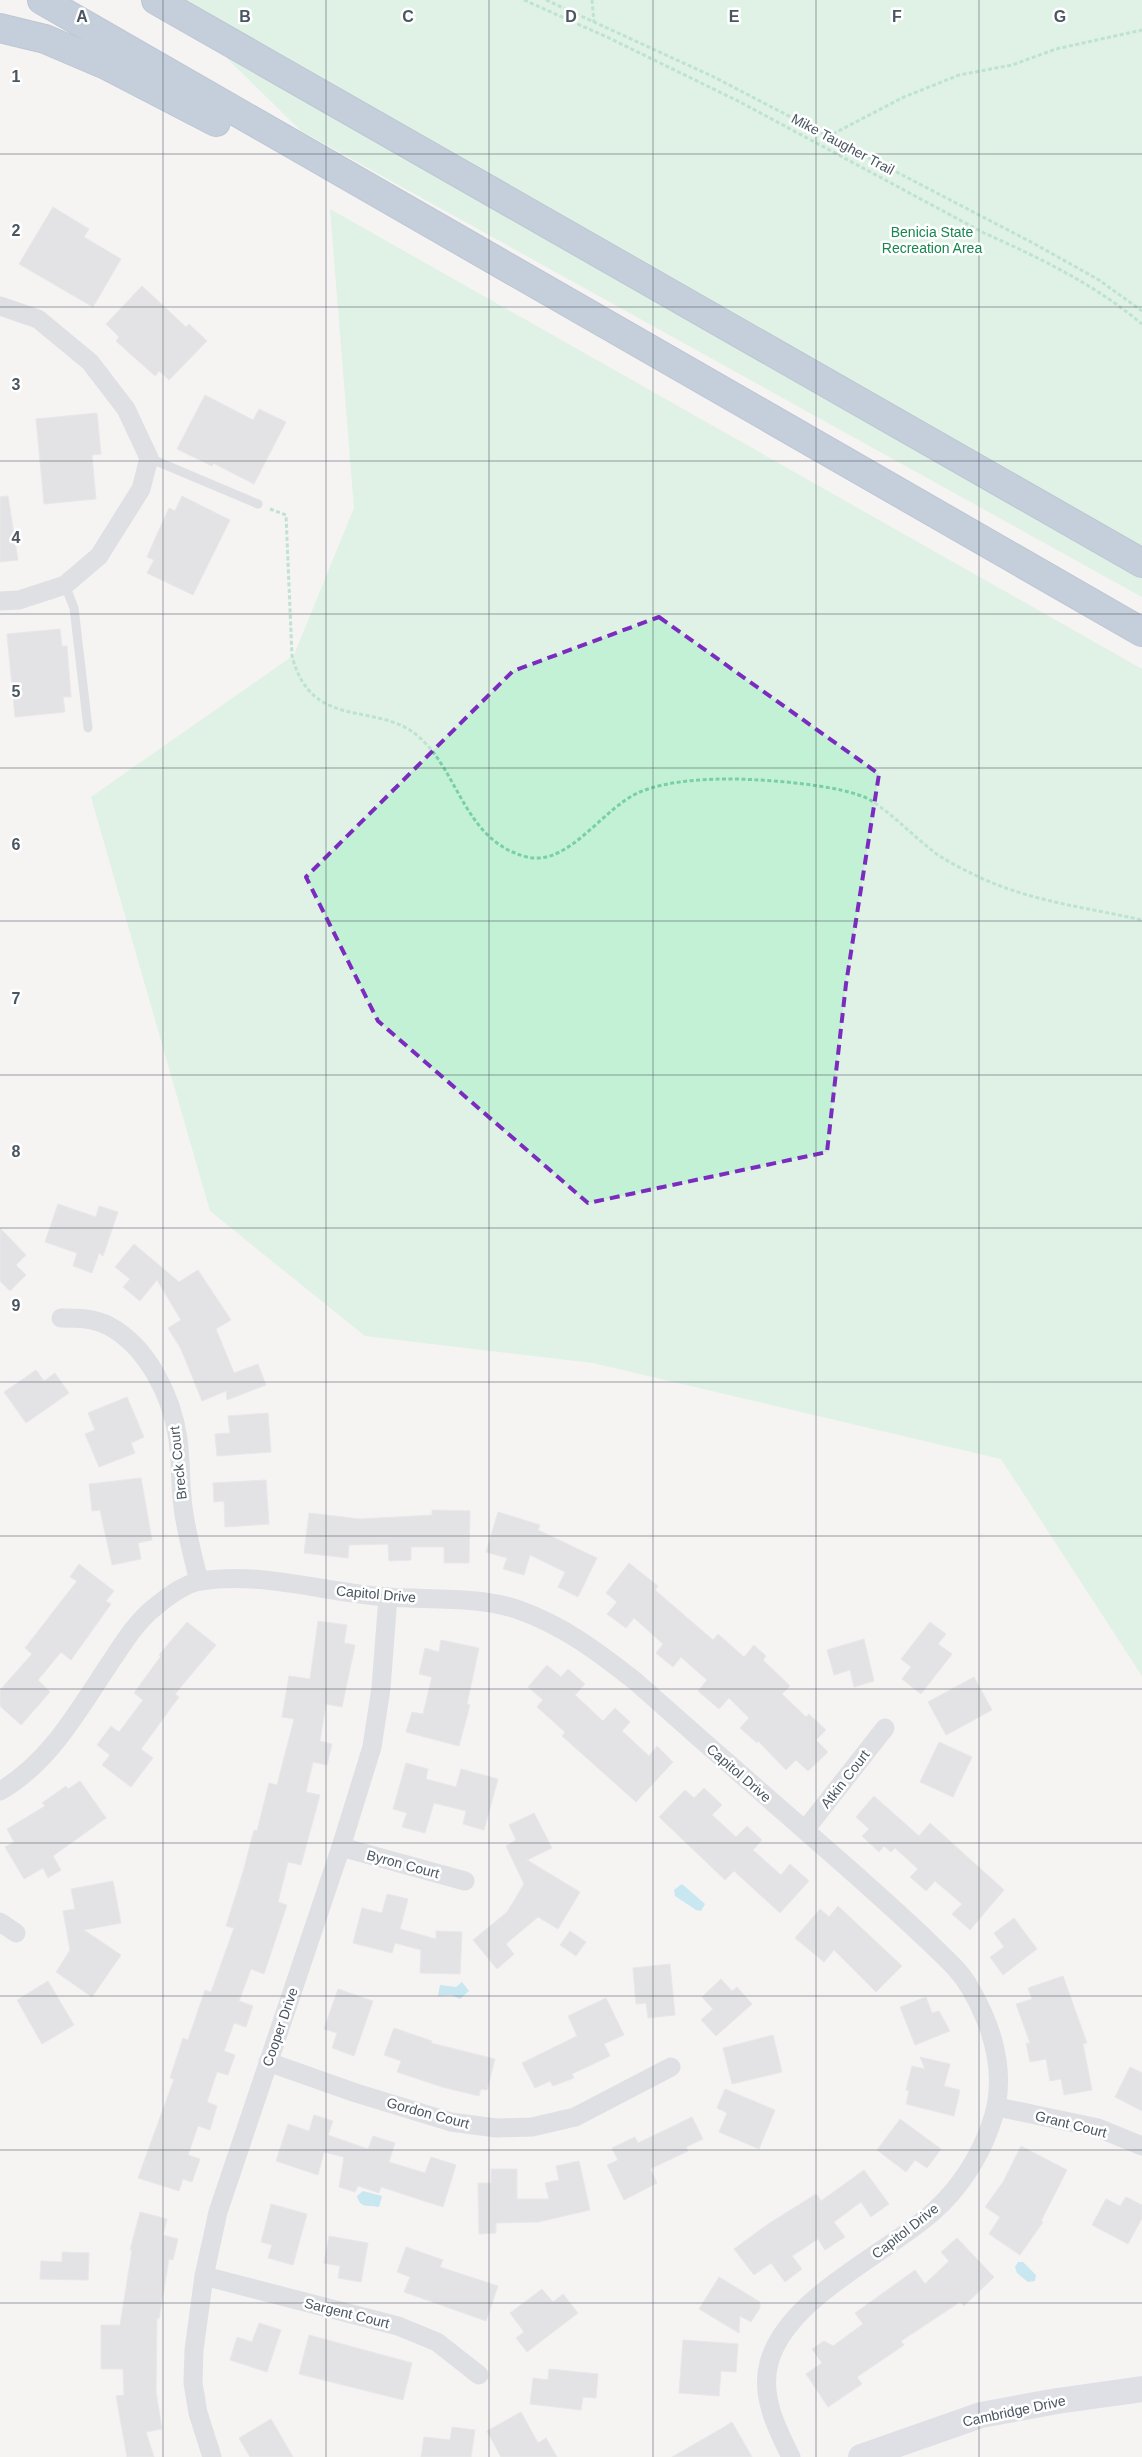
<svg xmlns="http://www.w3.org/2000/svg" width="1142" height="2457" viewBox="0 0 1142 2457" font-family="Helvetica,sans-serif">
<style>
.green{fill:#c3f1d5}
.water{fill:#90daee}
.building{fill:#cdcfd5;stroke:#d7d9de}
.lines{fill:none;stroke-linecap:round;stroke-linejoin:round}
.highway-casing{stroke:#7690ad;stroke-width:30}
.path{stroke:#7ad0a6;stroke-width:3;stroke-dasharray:4 2.5;stroke-linecap:butt}
.lane{stroke:#c1cad2;stroke-width:9}
.street{stroke:#c1cad2;stroke-width:19}
.secondary{stroke:#c1cbd6;stroke-width:26}
.highway{stroke:#8ba5c1;stroke-width:28}
.marked{fill:none;stroke:#7b2cbf;stroke-width:4;stroke-dasharray:10 6;stroke-linejoin:round}
.grid{fill:none;stroke:#4a5661;stroke-width:1;stroke-opacity:0.55}
.labels{text-anchor:middle;stroke-width:5;stroke-linejoin:round;paint-order:stroke}
.street-label{font-size:14px;fill:#4a5661;stroke:#fff}
.park-label{font-size:14px;fill:#17864f;stroke:#fff}
.grid-label{font-size:16px;text-anchor:middle;font-weight:bold;fill:#4a5661;stroke:#fff;stroke-width:5;stroke-linejoin:round;paint-order:stroke}
</style>
<rect width="100%" height="100%" fill="#f5f3f3"/>
<g class="green">
<path d="M168 0H1142V597L301 131Z"/>
<path d="M330 209 1142 669V1676L1001 1459 593 1363 365 1336 210 1211 91 797 294 655 354 508Z"/>
</g>
<g class="water">
<path d="M682 1884 705 1904 701 1911 696 1910 675 1896 674 1890Z"/>
<path d="M462 1982 469 1991 460 1999 451 1995 438 1996 440 1985 456 1987Z"/>
<path d="M363 2191 382 2196 379 2207C370 2205 360 2209 357 2196Z"/>
<path d="M1018 2262H1023L1036 2275 1035 2281 1028 2282 1017 2273 1015 2267Z"/>
</g>
<g class="building">
<path d="M53 207 89 229 84 237 121 259 93 307 19 264Z"/>
<path d="M142 286 186 327 189 324 207 341 169 380 159 371 155 376 116 341 119 337 106 324Z"/>
<path d="M205 395 253 420 259 409 286 422 254 484 213 463 212 466 177 449Z"/>
<path d="M97 413 101 454 92 455 96 499 44 504 36 419Z"/>
<path d="M8 496 18 560 0 562V497Z"/>
<path d="M182 496 230 520 193 595 147 573 154 560 147 557 158 532 169 508 175 511Z"/>
<path d="M60 629 62 646H67L71 697H63L65 712 15 717 7 634Z"/>
<path d="M58 1204 96 1217 99 1206 118 1212 103 1256 99 1253 92 1273 73 1266 77 1253 45 1242Z"/>
<path d="M0 1228 26 1255 16 1265 26 1275 10 1291 0 1281Z"/>
<path d="M134 1244 179 1282 198 1270 231 1320 216 1329 234 1373 258 1364 266 1385 227 1400 226 1391 202 1401 181 1349 168 1328 181 1320 157 1280 140 1301 123 1287 130 1279 115 1267Z"/>
<path d="M36 1370 44 1381 55 1373 69 1393 26 1423 4 1392Z"/>
<path d="M127 1397 144 1437 131 1443 135 1453 99 1467 85 1434 95 1430 88 1413Z"/>
<path d="M268 1413 271 1452 217 1456 215 1434 230 1433 228 1416Z"/>
<path d="M141 1478 152 1540 138 1543 141 1559 112 1565 100 1510 92 1511 89 1484Z"/>
<path d="M266 1480 269 1524 225 1527 224 1501 214 1502 213 1483Z"/>
<path d="M432 1510 470 1511 469 1563H444V1547H411V1560L389 1561 388 1544 349 1545 348 1558 304 1553 309 1513 360 1519 432 1515Z"/>
<path d="M498 1512 540 1525 538 1530 597 1558 578 1597 558 1587 565 1572 530 1555 524 1575 503 1569 507 1558 486 1552Z"/>
<path d="M629 1563 658 1586 655 1590 713 1640 718 1634 744 1657 754 1645 766 1656 763 1660 790 1686 782 1694 806 1717 809 1714 826 1730 816 1740 828 1752 808 1771 796 1760 786 1770 758 1741 757 1743 740 1728 749 1718 729 1698 719 1709 698 1691 707 1680 681 1657 673 1667 656 1653 663 1644 634 1618 626 1628 607 1614 617 1602 606 1593Z"/>
<path d="M79 1564 114 1591 106 1601 111 1604 71 1660 61 1652 38 1680 50 1692 21 1725 0 1706V1690L32 1654 25 1648 77 1581 70 1577Z"/>
<path d="M318 1621 347 1625 344 1643 355 1645 342 1707 326 1704 320 1741 332 1744 327 1765 313 1762 306 1792 320 1795 301 1865 288 1862 278 1902 287 1905 264 1974 251 1969 239 2001 253 2006 246 2027 234 2023 224 2051 235 2055 228 2075 217 2072 207 2102 217 2106 210 2130 198 2126 188 2155 200 2159 192 2182 183 2179 179 2191 138 2178 174 2079 170 2078 183 2038 188 2040 205 1990 211 1992 234 1928 226 1926 243 1872 254 1830 257 1831 269 1783 277 1785 294 1719 282 1717 289 1676 310 1679Z"/>
<path d="M187 1622 216 1645 175 1694 179 1697 141 1749 153 1758 131 1787 102 1765 110 1755 97 1745 111 1726 119 1732 143 1700 134 1693 161 1656 159 1655Z"/>
<path d="M930 1622 946 1634 938 1644 952 1654 921 1694 902 1679 911 1667 901 1659Z"/>
<path d="M864 1639 874 1681 854 1687 850 1670 834 1675 827 1650Z"/>
<path d="M441 1640 479 1648 467 1704 470 1705 459 1746 406 1732 412 1712 423 1714 432 1677 419 1674 425 1648 439 1652Z"/>
<path d="M547 1665 561 1677 568 1669 585 1684 575 1695 603 1721 615 1708 630 1722 622 1731 649 1756 657 1746 673 1762 636 1802 562 1736 565 1732 537 1707 543 1700 528 1687Z"/>
<path d="M974 1677 992 1710 946 1735 928 1702Z"/>
<path d="M939 1742 972 1757 953 1797 920 1782Z"/>
<path d="M406 1763 428 1769 426 1779 456 1787 461 1769 498 1779 484 1830 463 1824 466 1811 434 1803 425 1833 402 1827 407 1813 393 1809Z"/>
<path d="M80 1781 106 1818 53 1856 61 1870 48 1878 43 1868 24 1879 5 1847 14 1842 7 1829 45 1806 42 1803 66 1786 68 1789Z"/>
<path d="M704 1788 722 1805 712 1815 736 1837 747 1826 762 1840 753 1850 781 1875 790 1864 809 1881 780 1913 734 1871 725 1880 659 1817 685 1790 694 1798Z"/>
<path d="M874 1796 919 1836 930 1823 1004 1890 970 1930 952 1914 962 1904 935 1881 926 1891 910 1877 918 1869 895 1848 891 1852 884 1846 879 1852 862 1836 869 1829 856 1817Z"/>
<path d="M534 1813 552 1848 527 1860 580 1892 558 1929 538 1917 506 1944 514 1954 497 1969 473 1940 507 1912 524 1884 506 1846 516 1840 509 1825Z"/>
<path d="M113 1881 121 1923 84 1930 121 1955 92 1997 56 1972 70 1950 63 1911 75 1909 71 1889Z"/>
<path d="M387 1894 408 1899 400 1929 436 1939V1931L462 1932 460 1974 420 1973 421 1950 395 1943 392 1953 353 1943 362 1908 382 1913Z"/>
<path d="M838 1906 902 1966 876 1992 834 1950 824 1962 795 1938 820 1909 829 1917Z"/>
<path d="M1014 1918 1037 1949 1003 1975 990 1957 1004 1947 994 1933Z"/>
<path d="M570 1931 586 1942 576 1956 560 1945Z"/>
<path d="M670 1964 675 2015 648 2018 646 2003 636 2004 633 1968Z"/>
<path d="M1063 1976 1087 2043 1083 2044 1092 2090 1064 2095 1061 2079 1050 2081 1046 2059 1030 2062 1026 2043H1030L1016 2004 1032 1999 1028 1988Z"/>
<path d="M721 1979 732 1991 737 1987 752 2004 716 2036 701 2020 713 2009 702 1997Z"/>
<path d="M48 1981 74 2025 42 2044 17 2000Z"/>
<path d="M338 1989 373 2001 354 2056 332 2048 337 2033 324 2029Z"/>
<path d="M926 1997 932 2013 939 2011 950 2031 915 2045 900 2007Z"/>
<path d="M606 1998 624 2035 604 2044 610 2056 572 2074 574 2078 553 2086 550 2081 535 2088 522 2063 577 2036 568 2016Z"/>
<path d="M394 2028 432 2041 431 2043 495 2059 487 2090 481 2089 479 2096 442 2087 397 2072 401 2061 384 2055Z"/>
<path d="M773 2035 782 2072 732 2084 723 2048Z"/>
<path d="M920 2057 950 2064 944 2086 960 2090 954 2116 906 2104 909 2091 906 2090 912 2066 925 2069Z"/>
<path d="M1130 2067 1142 2073V2111L1115 2097Z"/>
<path d="M725 2089 775 2110 759 2149 719 2132 727 2113 717 2108Z"/>
<path d="M314 2115 333 2121 328 2135 368 2149 373 2136 395 2143 389 2162 425 2173 431 2157 456 2165 443 2207 381 2187 379 2193 358 2186 355 2192 339 2187 344 2157 324 2152 318 2175 276 2161 288 2124 309 2131Z"/>
<path d="M692 2117 703 2139 686 2147 688 2151 650 2169 657 2183 624 2200 607 2165 618 2160 612 2148 635 2137 638 2143Z"/>
<path d="M900 2119 941 2149 927 2168 915 2160 906 2172 877 2150Z"/>
<path d="M1021 2146 1067 2170 1041 2221 1043 2222 1020 2255 989 2234 1000 2217 985 2207 1003 2182Z"/>
<path d="M579 2161 590 2210 538 2222 496 2223V2233L479 2234 478 2183H491V2169H517V2199H549L545 2183 559 2180 556 2166Z"/>
<path d="M864 2170 889 2204 871 2217 861 2202 834 2222 845 2237 825 2250 818 2239 792 2256 802 2269 785 2282 771 2263 754 2275 734 2249 768 2224 816 2194 821 2201Z"/>
<path d="M1126 2197 1142 2205V2218L1128 2244 1092 2225 1106 2199 1120 2206Z"/>
<path d="M271 2204 307 2214 293 2265 268 2258 272 2245 261 2242Z"/>
<path d="M140 2212 167 2219 163 2235 178 2239 173 2260 169 2259 159 2319 157 2318 156 2392 162 2429 146 2432 154 2457H127L116 2396 124 2395 123 2369H101V2325H120L132 2250H130Z"/>
<path d="M329 2236 368 2243 361 2282 338 2278 340 2266 324 2263Z"/>
<path d="M957 2238 994 2277 964 2306 960 2302 901 2341 904 2345 857 2377 862 2384 828 2407 806 2374 822 2363 812 2349 824 2341 833 2346 863 2324 855 2313 915 2270 925 2284 949 2261 941 2252Z"/>
<path d="M406 2247 443 2260 440 2267 498 2286 486 2321 404 2292 410 2277 397 2272Z"/>
<path d="M62 2252 89 2253 88 2280 40 2279 41 2261 62 2262Z"/>
<path d="M719 2277 760 2302V2308L751 2322 740 2316 739 2333 699 2309Z"/>
<path d="M542 2289 553 2302 563 2294 578 2313 527 2352 516 2338 524 2332 510 2313Z"/>
<path d="M259 2323 281 2330 267 2372 230 2360 237 2337 252 2342Z"/>
<path d="M309 2335 412 2363 403 2400 299 2374Z"/>
<path d="M683 2340 738 2344 736 2372 721 2371 719 2396 679 2393Z"/>
<path d="M549 2369 598 2374 596 2398 583 2397 581 2410 530 2404 533 2378 548 2380Z"/>
<path d="M521 2412 538 2443 546 2438 557 2457H501L487 2431Z"/>
<path d="M271 2419 293 2457H250L239 2438Z"/>
<path d="M732 2422 752 2457H672L724 2427Z"/>
<path d="M452 2427 475 2430 471 2457H421L424 2437 450 2440Z"/>
</g>
<g class="lines">
<defs>
<g id="highway">
<path d="M42 0 1142 632"/>
<path d="M156 0 1142 563"/>
<path d="M0 28 45 39 106 65 216 122"/>
</g>
</defs>
<use href="#highway" class="highway-casing"/>
<g class="path">
<path d="M524 0 609 38 740 102 984 233C1040 258 1094 284 1142 324"/>
<path d="M546 0 714 77 1033 243 1099 280 1142 311"/>
<path d="M592 0 594 22"/>
<path d="M827 137 904 97 959 75 1012 65 1056 49 1142 30"/>
<path d="M270 509 286 515 292 656C312 733 378 700 419 737 460 773 464 841 527 857 569 867 603 807 640 792 664 782 693 780 719 779 751 778 846 784 872 801 896 817 915 838 938 855 949 862 962 869 973 874 1026 901 1085 907 1142 920"/>
</g>
<g class="lane">
<path d="M149 458 258 504"/>
<path d="M65 585 74 608 88 728"/>
</g>
<g class="street">
<path d="M0 306 38 319 90 362 126 409 149 458 141 489 99 556 65 585 19 600 0 601"/>
<path d="M61 1318C78 1318 94 1318 109 1326 148 1347 172 1397 178 1439 181 1461 180 1484 183 1507 186 1532 193 1557 199 1581"/>
<path d="M0 1791C51 1762 80 1707 112 1660 124 1642 137 1621 155 1607 167 1597 184 1584 200 1581 263 1571 326 1593 388 1597 429 1600 480 1596 519 1610 564 1626 598 1652 635 1681 706 1744 777 1806 849 1869 876 1893 903 1917 929 1942 944 1957 960 1970 970 1988 995 2031 1008 2080 990 2127 979 2158 959 2189 933 2212 885 2255 786 2298 769 2363 760 2396 777 2429 791 2457"/>
<path d="M805 1830 885 1728"/>
<path d="M341 1847 465 1881"/>
<path d="M0 1922 16 1933"/>
<path d="M268 2062 356 2093 451 2122 496 2128 532 2127 575 2117 671 2067"/>
<path d="M998 2107 1098 2128 1142 2146"/>
<path d="M204 2276 398 2326 437 2342 479 2375"/>
<path d="M212 2457 198 2413 193 2383 194 2350 204 2276 218 2212 341 1847 372 1747 381 1688 388 1597"/>
</g>
<path class="secondary" d="M861 2457 981 2415 1057 2401 1142 2389"/>
<use href="#highway" class="highway"/>
</g>
<path d="M0 0H1142V2457H0ZM659 617 879 774 846 984 827 1152 588 1203 378 1021 306 877 513 671Z" fill="#f5f3f3" fill-opacity=".55" fill-rule="evenodd"/>
<path class="marked" d="M659 617 879 774 846 984 827 1152 588 1203 378 1021 306 877 513 671Z"/>
<path class="grid" d="M163 0V2457M326 0V2457M489 0V2457M653 0V2457M816 0V2457M979 0V2457M0 154H1142M0 307H1142M0 461H1142M0 614H1142M0 768H1142M0 921H1142M0 1075H1142M0 1228H1142M0 1382H1142M0 1536H1142M0 1689H1142M0 1843H1142M0 1996H1142M0 2150H1142M0 2303H1142"/>
<g class="labels">
<g class="street-label">
<text transform="translate(843 144) rotate(28)" y="5">Mike Taugher Trail</text>
<text transform="translate(178 1463) rotate(-96)" y="5">Breck Court</text>
<text transform="translate(376 1594) rotate(5)" y="5">Capitol Drive</text>
<text transform="translate(739 1773) rotate(41)" y="5">Capitol Drive</text>
<text transform="translate(845 1779) rotate(-52)" y="5">Atkin Court</text>
<text transform="translate(403 1864) rotate(15)" y="5">Byron Court</text>
<text transform="translate(280 2027) rotate(-71)" y="5">Cooper Drive</text>
<text transform="translate(428 2113) rotate(15)" y="5">Gordon Court</text>
<text transform="translate(1071 2124) rotate(14)" y="5">Grant Court</text>
<text transform="translate(905 2231) rotate(-38)" y="5">Capitol Drive</text>
<text transform="translate(347 2313) rotate(14)" y="5">Sargent Court</text>
<text transform="translate(1014 2411) rotate(-12)" y="5">Cambridge Drive</text>
</g>
<g class="park-label">
<text x="932" y="237">Benicia State<tspan x="932" dy="16">Recreation Area</tspan></text>
</g>
</g>
<g class="grid-label">
<text x="82" y="22">A</text>
<text x="245" y="22">B</text>
<text x="408" y="22">C</text>
<text x="571" y="22">D</text>
<text x="734" y="22">E</text>
<text x="897" y="22">F</text>
<text x="1060" y="22">G</text>
<text x="16" y="82">1</text>
<text x="16" y="236">2</text>
<text x="16" y="390">3</text>
<text x="16" y="543">4</text>
<text x="16" y="697">5</text>
<text x="16" y="850">6</text>
<text x="16" y="1004">7</text>
<text x="16" y="1157">8</text>
<text x="16" y="1311">9</text>
</g>
</svg>
